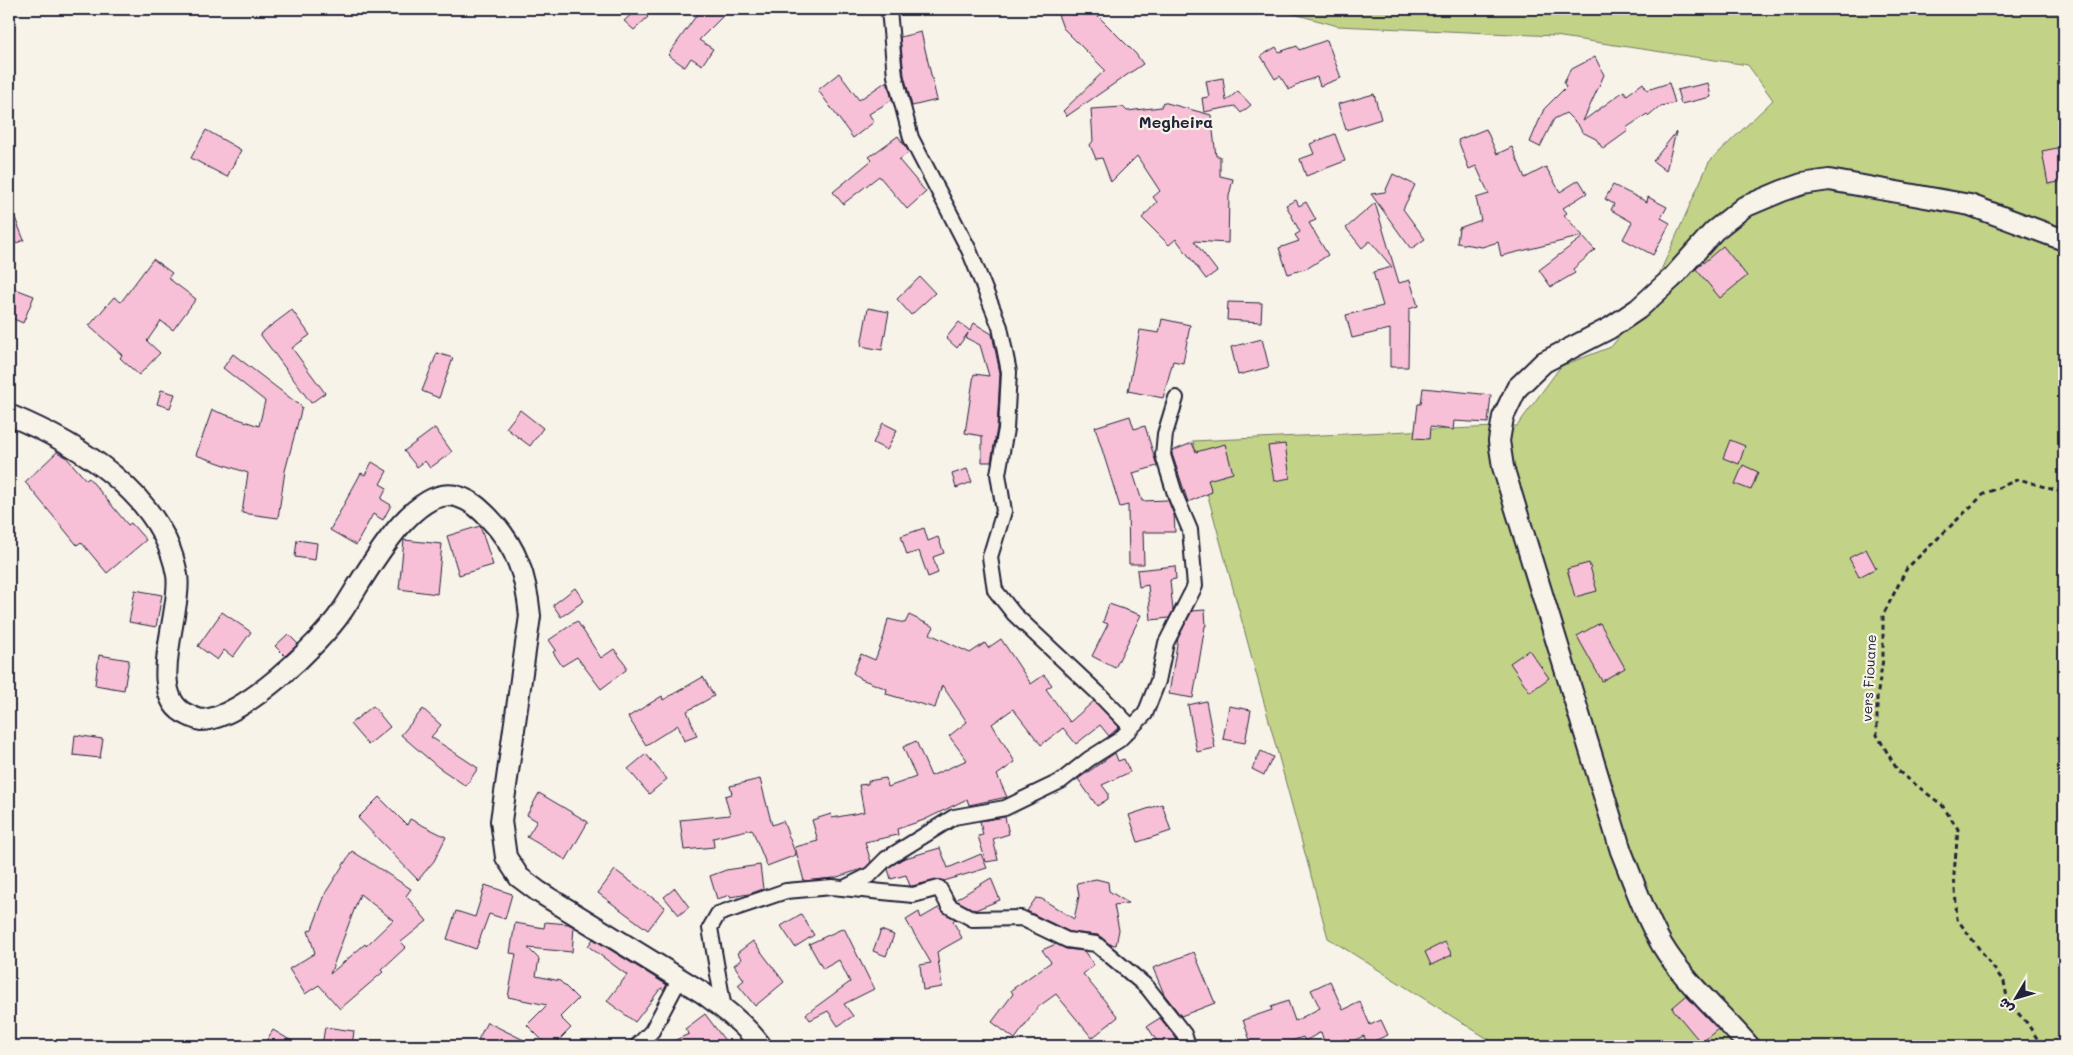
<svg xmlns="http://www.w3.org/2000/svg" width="2073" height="1055" viewBox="0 0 2073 1055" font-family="Mali,'Playpen Sans Arabic',sans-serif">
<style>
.green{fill:#c2d388;stroke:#727a62}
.building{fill:#f8c0d7;stroke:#22223b;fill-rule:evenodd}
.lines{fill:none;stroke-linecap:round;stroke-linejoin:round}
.street-casing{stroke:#22223b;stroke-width:18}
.secondary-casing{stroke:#22223b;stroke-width:24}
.path{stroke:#22223b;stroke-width:3;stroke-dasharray:5 4;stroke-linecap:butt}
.street{stroke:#f7f3e8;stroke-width:14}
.secondary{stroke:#f7f3e8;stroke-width:20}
.labels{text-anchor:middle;stroke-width:4.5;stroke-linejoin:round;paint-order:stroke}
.street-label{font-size:14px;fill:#22223b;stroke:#f7f3e8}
.quarter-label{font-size:16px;font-weight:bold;fill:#22223b;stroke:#f7f3e8}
</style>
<rect width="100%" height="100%" fill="#f7f3e8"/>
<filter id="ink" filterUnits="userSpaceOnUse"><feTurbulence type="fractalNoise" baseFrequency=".02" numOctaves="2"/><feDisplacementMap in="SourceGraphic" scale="10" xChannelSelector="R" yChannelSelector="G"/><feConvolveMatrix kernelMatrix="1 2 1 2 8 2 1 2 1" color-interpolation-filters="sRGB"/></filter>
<g filter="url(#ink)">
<path class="green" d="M1276 9H2064V1046H1499L1328 938 1193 441 1517 426 1561 366 1611 347 1646 304 1709 162 1773 100 1748 65 1555 36 1338 26Z"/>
<g class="building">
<path d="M637 9H640L648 17 634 30 624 21Z"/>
<path d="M701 9H730L699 40 713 49 702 65 691 58 685 67 668 55Z"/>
<path d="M1056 9H1091L1136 54 1143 64 1067 116 1063 111 1105 70 1063 28Z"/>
<path d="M921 32 937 100 912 106 904 75 900 37Z"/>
<path d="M1327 40 1341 78 1320 86 1317 77 1300 83 1289 90 1280 76 1275 79 1261 56 1276 47 1279 52 1297 46 1299 50Z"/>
<path d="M1595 57 1604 75 1583 121 1624 91 1627 95 1643 83 1647 90 1669 83 1675 103 1661 106 1649 116 1647 114 1626 128 1628 131 1603 149 1596 139 1582 132 1579 126 1566 113 1554 119 1540 147 1530 142 1544 109 1566 87 1564 83 1570 70Z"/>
<path d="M839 73 859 100 887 81 892 100 869 114 874 122 853 138 818 90Z"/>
<path d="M1223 78 1226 101 1238 91 1251 105 1241 113 1235 106 1204 112 1202 98 1209 97 1206 81Z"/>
<path d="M1708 83 1711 97 1681 104 1677 90Z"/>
<path d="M1374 94 1381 119 1346 130 1338 104Z"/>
<path d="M1163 102 1211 115 1216 156H1220V176L1233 179 1229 196 1228 243 1194 241 1217 271 1206 279 1176 239 1169 245 1142 218 1157 202 1153 197 1160 191 1137 156 1111 182 1102 158 1096 159 1090 145 1093 141 1091 109 1123 107 1127 111 1161 107Z"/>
<path d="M1486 129 1497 154 1512 147 1525 178 1546 167 1560 192 1579 180 1587 193 1563 208 1567 213 1564 215 1583 236 1501 256 1498 242 1482 247 1457 243 1459 228 1481 220 1476 198 1489 194 1476 166 1469 169 1458 140Z"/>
<path d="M206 130 241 150 227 177 191 158Z"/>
<path d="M1676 132 1666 171 1653 161Z"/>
<path d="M1335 134 1345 161 1306 176 1300 159 1314 154 1310 144Z"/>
<path d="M898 136 909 152 899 160 926 192 907 209 879 176 843 204 833 192 872 160 869 157Z"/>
<path d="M2062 147 2064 181 2048 184 2042 151Z"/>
<path d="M1393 174 1415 185 1403 209 1425 239 1411 249 1371 194 1385 192Z"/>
<path d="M1613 185 1647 202 1648 197 1667 207 1661 218 1670 223 1653 255 1623 239 1632 222 1611 210 1614 204 1605 199Z"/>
<path d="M1296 200 1299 206 1306 202 1316 220 1309 223 1328 255 1308 268 1288 274 1279 248 1299 241 1295 235 1300 232 1286 205Z"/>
<path d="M9 203 24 240 9 246Z"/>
<path d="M1375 203 1399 283 1410 280 1418 306 1409 309 1408 367H1390V329L1352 338 1346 315 1383 306 1373 272 1392 267 1370 241 1362 248 1346 228Z"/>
<path d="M1583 237 1595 250 1573 269 1575 273 1551 287 1539 270Z"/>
<path d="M1723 246 1747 276 1720 298 1696 269Z"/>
<path d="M153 259 172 273 168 278 196 299 173 330 161 321 147 341 160 353 139 375 120 358 122 355 89 326 114 297 121 302Z"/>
<path d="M920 277 935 293 911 315 897 299Z"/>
<path d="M13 288 34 296 23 323 9 317V299Z"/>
<path d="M1228 302 1262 303 1261 322 1227 320Z"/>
<path d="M868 308 889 312 882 350 861 346Z"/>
<path d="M292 310 310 335 292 348 325 393 311 403 260 334Z"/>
<path d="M1162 319 1190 325 1183 363 1173 361 1163 398 1128 391 1140 330 1159 333Z"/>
<path d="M959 322 970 331 974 323 992 334 1000 373 997 428 991 462H982V436L965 433 974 374 989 376 980 345 966 338 968 333 957 348 946 338Z"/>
<path d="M1262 339 1269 367 1238 375 1231 347Z"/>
<path d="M437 353 453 358 439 398 422 391Z"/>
<path d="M233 354 302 407 285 471 278 518 242 513 248 473 196 455 212 410 259 426 265 401 223 368Z"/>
<path d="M1423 388 1491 395 1488 423 1454 421 1453 430 1430 427 1429 439 1414 438 1418 404H1421Z"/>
<path d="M161 390 175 394 170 408 157 404Z"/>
<path d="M520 410 543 428 530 446 506 428Z"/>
<path d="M1130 416 1134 429 1145 426 1157 466 1133 473 1142 501 1168 500 1174 515 1175 532H1143L1144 564H1129L1128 505 1120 507 1095 427Z"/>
<path d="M883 423 897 430 887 450 873 443Z"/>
<path d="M435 428 452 452 430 468 425 461 417 467 404 451Z"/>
<path d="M1730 440 1745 446 1739 464 1723 458Z"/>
<path d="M1192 443 1196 452 1225 444 1233 473 1208 480 1212 492 1188 502 1172 454V451Z"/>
<path d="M1285 444 1290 478 1274 481 1268 446Z"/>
<path d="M57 452 66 457 86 480 89 478 128 525 131 523 146 540 107 573 81 542 77 545 25 482Z"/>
<path d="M372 462 387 471 380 484 387 488 381 499 391 505 383 520 373 514 356 545 330 530 361 473 365 475Z"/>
<path d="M1743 465 1758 472 1751 490 1735 484Z"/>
<path d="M967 469 972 482 956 488 952 474Z"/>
<path d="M480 526 493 565 459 575 447 536Z"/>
<path d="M924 528 928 541 938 537 944 553 933 557 938 573 928 577 919 551 907 555 901 536Z"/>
<path d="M297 540 317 543 315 560 295 557Z"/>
<path d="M404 540 442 544 437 594 399 589Z"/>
<path d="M1866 549 1876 568 1859 577 1849 558Z"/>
<path d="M1589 563 1597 591 1575 597 1567 569Z"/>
<path d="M1175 566 1176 579 1170 580 1173 611 1169 618 1151 620 1148 585 1139 587 1137 570Z"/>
<path d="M575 588 584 601 561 617 553 605Z"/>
<path d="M135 590 162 595 156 627 129 622Z"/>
<path d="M1109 604 1141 615 1115 668 1092 656 1108 624 1103 622Z"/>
<path d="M1205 610 1206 626H1205L1193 698 1169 694 1178 638 1192 611Z"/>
<path d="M222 612 251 632 233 657 224 650 217 660 198 646Z"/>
<path d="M909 615 934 627 930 634 970 653 985 643 988 648 1001 639 1031 684 1044 675 1052 685 1046 689 1070 722 1094 701 1119 727 1109 736 1100 725 1076 744 1063 728 1041 745 1013 709 992 724 1015 762 997 775 1007 797 969 805 967 799 924 820 897 829 898 835 865 842 871 862 865 868 834 878 804 881 795 847 818 841 812 820 831 814 832 818 864 812 859 785 868 784V781L886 778 888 787 916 777 903 747 916 741 931 776 967 760 949 736 967 722 942 685 935 708 886 694 887 689 861 679 853 673 861 654 875 660 884 636 888 619 905 623Z"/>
<path d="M577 621 601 658 614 649 626 665V670L601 689 577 657 562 666 553 652 556 650 549 640Z"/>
<path d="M1600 623 1625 668 1602 681 1577 636Z"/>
<path d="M288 634 298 644 285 656 275 646Z"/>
<path d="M1529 650 1549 678 1530 692 1510 663Z"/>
<path d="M99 655 129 660 124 690 95 685Z"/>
<path d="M703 677 714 696 687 711 697 736 684 741 678 725 646 745 628 717 662 696 663 700Z"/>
<path d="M1206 701 1215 748 1197 752 1188 705Z"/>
<path d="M373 706 390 727 368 745 350 724Z"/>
<path d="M1229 706 1251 710 1245 743 1223 739Z"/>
<path d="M423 709 441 725 431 737 478 768 466 786 438 767 401 735Z"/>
<path d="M75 735 103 739 100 758 73 755Z"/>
<path d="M1261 751 1273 757 1264 775 1252 769Z"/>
<path d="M1115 753 1118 761 1124 759 1130 772 1102 785 1108 793V799L1097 806 1078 779Z"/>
<path d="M646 754 667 779 649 794 628 769Z"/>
<path d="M760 779 772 825 783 821 796 855 767 866 752 829 713 838 714 847 684 850 680 820 730 815 725 796 732 794 730 786Z"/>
<path d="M539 793 588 822 566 860 527 837 537 821 527 815Z"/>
<path d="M379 797 407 825 410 819 446 837 434 861 418 880 358 818Z"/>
<path d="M1162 804 1171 831 1138 842 1129 815Z"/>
<path d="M1005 817 1009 834 993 839 998 860 986 862 978 836 983 835 980 821Z"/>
<path d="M940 848 948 868 981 854 987 868 944 881 937 880 912 886H910L906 875 891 879 888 869 891 866 902 859Z"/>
<path d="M352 851 411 889 406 896 427 921 401 942 406 947 381 970 383 972 340 1009 319 985 305 994 289 969 315 953 308 931 312 929 326 892ZM360 894 393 920 366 946 365 944 330 974Z"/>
<path d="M760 865 763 889 749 894 730 897V895L717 899 710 876 726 870Z"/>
<path d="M615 870 665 907 648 930 598 893Z"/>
<path d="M991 878 1000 900 975 910 955 900Z"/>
<path d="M1096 879 1108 882 1109 891 1128 903 1114 905 1119 930 1116 945 1109 944 1098 935 1070 932 1027 911 1036 898 1042 899 1074 919 1079 896 1077 883Z"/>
<path d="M485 885 512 894 505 919 489 914 476 949 447 939 456 911 475 917Z"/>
<path d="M675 888 689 907 679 915 664 897Z"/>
<path d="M940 907 944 913 955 919 953 921 962 938 937 952 942 987 923 990 920 965 931 963 906 920 919 912 921 918Z"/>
<path d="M801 914 814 935 795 947 781 926Z"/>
<path d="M545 922 568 924 574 927 572 952 528 948 539 959 536 976 560 981 578 999 560 1017 571 1028 553 1046H548L527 1025 547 1005 508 997 516 954 510 953 515 923 544 928Z"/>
<path d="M844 928 874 989 844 1004 853 1016 838 1026 828 1011 810 1020 806 1014 850 982 839 960 823 969 809 944Z"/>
<path d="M881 930 894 935 886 956 873 951Z"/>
<path d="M593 939 667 985 664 990 661 988 635 1022 607 1001 627 975 588 946Z"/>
<path d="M753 941 784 982 755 1006 738 985 744 980 734 965 742 959 737 953Z"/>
<path d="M1445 942 1452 955 1431 965 1425 952Z"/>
<path d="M1056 944 1066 949 1084 951 1094 965 1083 974 1118 1017 1092 1038 1056 994 1038 1007 1015 1039 992 1022 1013 994 1011 990 1051 962 1042 950Z"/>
<path d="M1194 952 1215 1003 1181 1016 1164 994 1153 968Z"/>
<path d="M1330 981 1343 1010 1360 1002 1370 1025 1381 1020 1388 1035 1367 1044 1364 1036 1348 1043 1346 1039 1325 1045 1321 1032 1305 1041 1303 1037 1277 1046H1252L1243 1020 1272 1010 1271 1007 1288 1001 1295 1021 1320 1008 1311 990Z"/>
<path d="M1686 996 1718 1029 1701 1043 1672 1008Z"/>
<path d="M705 1014 729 1046H662L689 1034 685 1029Z"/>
<path d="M1160 1018 1176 1038 1177 1042 1170 1046H1160L1147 1026Z"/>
<path d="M487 1022 536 1046H475Z"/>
<path d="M325 1027 354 1031 352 1046H322Z"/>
<path d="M273 1030 300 1046H263Z"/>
</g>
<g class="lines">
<defs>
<g id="street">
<path d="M889 9 895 76 911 138 969 250 1000 327 1009 372 1006 429 998 474 1004 511 990 557 995 590 1014 614 1098 693 1131 727"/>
<path d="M844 888 870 875 886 859 954 817 1005 808 1061 781 1089 759 1119 740 1145 714 1158 681 1166 643 1195 586 1190 530 1176 497 1163 455 1165 434 1176 398"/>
<path d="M724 1009 710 928 718 914 786 891 832 887 913 895 939 888 949 906 973 919 1021 918 1067 940 1096 944 1147 987 1184 1034 1188 1046"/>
<path d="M637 1046 652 1031 680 978"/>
</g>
<g id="secondary">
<path d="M9 415C77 443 163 494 177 575 183 611 143 697 188 715 192 717 196 719 201 720 241 720 320 644 342 611 363 580 413 481 459 497 472 501 480 509 489 518 517 547 526 576 530 616L501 821 506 857 519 877 539 892 703 993C724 1009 746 1025 761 1046"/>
<path d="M1749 1046C1721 1013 1685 983 1662 945 1645 916 1634 883 1621 851L1503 467 1499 441 1503 417 1517 388 1544 362 1610 328 1638 309 1672 278 1714 231 1744 207 1782 191 1802 184 1829 180 1880 189 1970 205 2064 240"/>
</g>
</defs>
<use href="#street" class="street-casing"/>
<use href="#secondary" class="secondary-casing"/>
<path class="path" d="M2042 1046 2027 1023 2008 1002 2004 982 1957 919 1954 874 1958 829 1942 805 1898 771 1877 735V698L1883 659V615L1907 568 1984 494 2019 479 2064 493"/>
<use href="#street" class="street"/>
<use href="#secondary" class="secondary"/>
</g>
</g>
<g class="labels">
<g class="street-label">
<text transform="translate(1869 678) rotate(-87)" y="5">vers Fiouane</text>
</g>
<g class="quarter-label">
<text x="1176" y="128">Megheira</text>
</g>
</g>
<rect width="2073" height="1055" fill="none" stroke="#f7f3e8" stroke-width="30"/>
<rect x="15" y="15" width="2043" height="1025" fill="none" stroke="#22223b" stroke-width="2" filter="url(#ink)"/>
<g transform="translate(2016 998) rotate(232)" stroke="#f7f3e8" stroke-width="4" paint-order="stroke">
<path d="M0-4L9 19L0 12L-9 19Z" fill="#22223b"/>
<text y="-8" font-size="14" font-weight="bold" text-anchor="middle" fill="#22223b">ش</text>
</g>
</svg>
